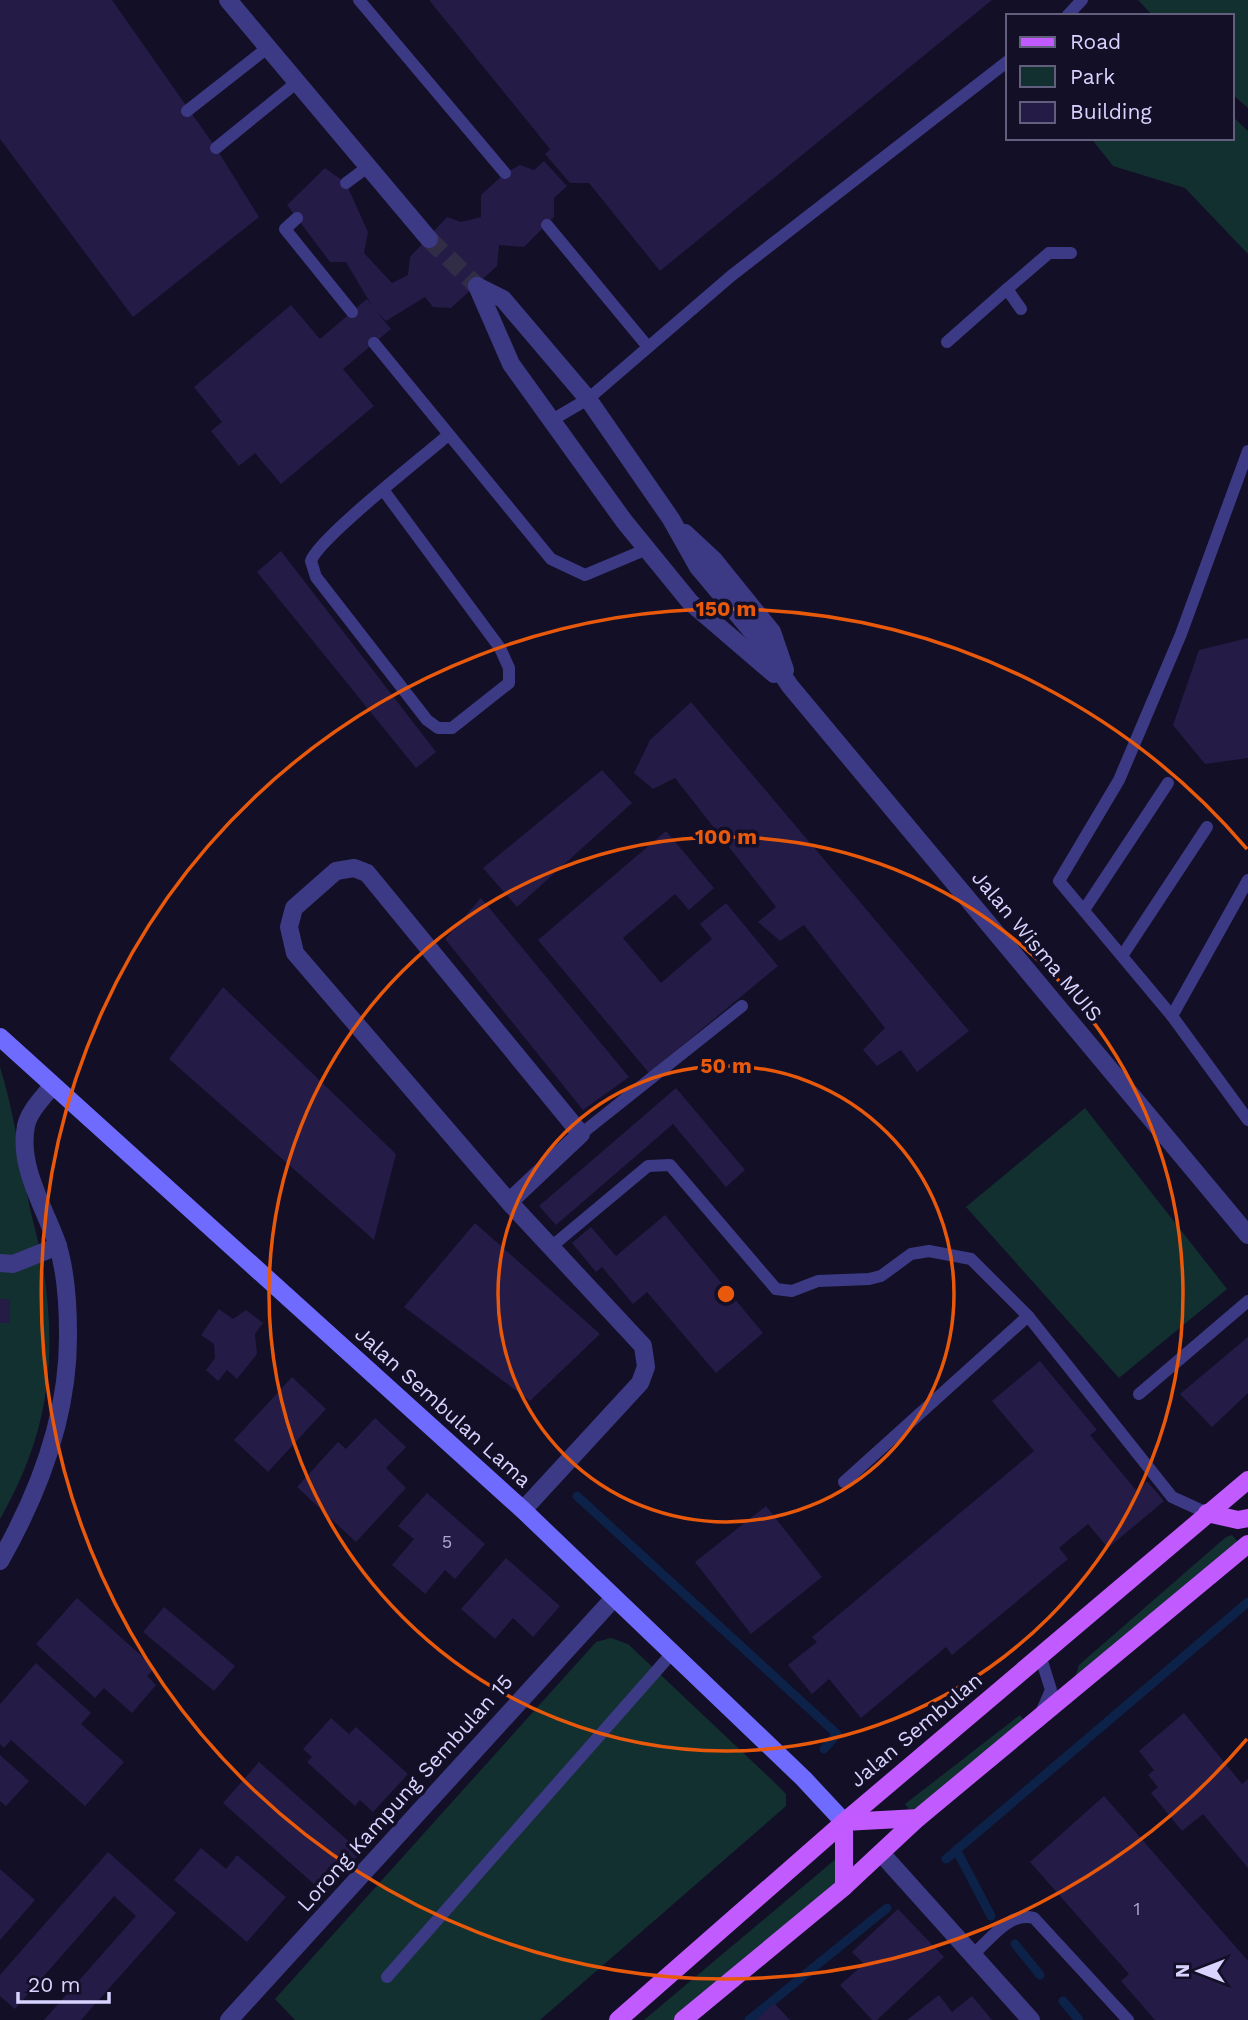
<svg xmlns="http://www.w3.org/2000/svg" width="1248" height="2020" viewBox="0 0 1248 2020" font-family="'Work Sans',sans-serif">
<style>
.green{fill:#12302f}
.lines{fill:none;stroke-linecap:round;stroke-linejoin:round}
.stream{stroke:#0c2248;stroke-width:9}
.building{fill:#241b47}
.street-tunnel{stroke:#312d47;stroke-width:18;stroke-dasharray:18 9;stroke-linecap:butt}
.lane{stroke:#3d3a85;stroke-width:12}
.street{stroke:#3d3a85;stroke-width:18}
.secondary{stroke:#6f6bff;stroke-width:18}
.primary{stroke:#c25bff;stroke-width:18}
.ring{fill:none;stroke:#e8590c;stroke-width:3.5}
.labels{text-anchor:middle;stroke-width:7;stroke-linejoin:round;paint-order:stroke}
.number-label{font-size:18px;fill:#aca6d1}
.street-label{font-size:21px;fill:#d9d4ff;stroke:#130f26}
.centre{fill:#e8590c;stroke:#130f26;stroke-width:3.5}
.ring-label{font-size:21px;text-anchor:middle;font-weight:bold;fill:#e8590c;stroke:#130f26;stroke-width:7;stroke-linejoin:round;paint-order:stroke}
</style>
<rect width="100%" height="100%" fill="#130f26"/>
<g class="green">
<path d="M1138 0H1248V108L1232 94V16H1153Z"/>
<path d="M1232 116 1248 131V254L1185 188 1113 166 1091 138H1232Z"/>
<path d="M0 1067C13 1109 19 1150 27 1193 31 1217 39 1241 43 1266 58 1361 48 1435 0 1519Z"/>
<path d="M1085 1108 1227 1289 1119 1378 966 1207Z"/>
<path d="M1232 1535 1239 1543 1068 1698 1079 1665 1226 1537Z"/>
<path d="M611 1638 628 1644 772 1780 786 1794V1806L540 2020H295L275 1999 596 1642Z"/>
<path d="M1020 1715 1023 1719 1009 1746 934 1808 909 1809 905 1804Z"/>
<path d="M844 1852 845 1879 675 2020H644Z"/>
</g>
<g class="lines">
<g class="stream">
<path d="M577 1496 837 1734 824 1749"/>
<path d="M957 1851 991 1916"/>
<path d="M946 1859 1248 1602"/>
<path d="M1015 1944 1040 1975"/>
<path d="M1063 2001 1079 2020"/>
<path d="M749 2020 887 1908"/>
</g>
</g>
<g class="building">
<path d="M0 0H112L216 148 259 217 133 317 0 139Z"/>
<path d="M429 0H992L660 271 589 183H570L545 154 550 149Z"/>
<path d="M544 161 567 186 554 198V217L524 247 499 245 497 266 451 308 433 307 425 297 386 321 377 312 391 329 343 369 374 406 281 484 255 453 239 466 211 431 222 422 194 387 291 305 320 339 367 299 372 306 346 262H330L287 205 325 168 346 183 368 232 364 253 392 283 408 275 410 257 447 217 461 222 481 217V195L505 173 520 165 534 170Z"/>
<path d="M281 551 436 752 416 768 257 572Z"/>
<path d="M1248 638V758L1205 764 1173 725 1199 650Z"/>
<path d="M691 702 969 1031 917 1072 901 1050 877 1066 863 1050 885 1028 804 925 780 941 758 922 776 907 675 778 653 789 634 773 650 740Z"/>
<path d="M602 770 632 803 517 907 483 868Z"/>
<path d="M666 831 714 888 689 910 675 894 623 938 661 983 712 939 700 924 726 903 778 966 649 1073 538 940Z"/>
<path d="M481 898 629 1077 583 1110 445 939Z"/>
<path d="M223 987 396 1154 374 1240 169 1059Z"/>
<path d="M676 1088 745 1170 726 1187 673 1124 556 1225 539 1206Z"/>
<path d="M665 1215 763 1333 716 1373 647 1292 633 1304 602 1267 596 1272 572 1243 591 1227 616 1256Z"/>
<path d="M475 1223 600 1334 530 1401 404 1307Z"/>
<rect x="0" y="1299" width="10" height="24"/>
<path d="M219 1309 233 1319 246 1310 263 1323 255 1334 257 1354 237 1379 227 1370 218 1381 206 1370 215 1358 214 1344 201 1335Z"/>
<path d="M1248 1337V1393L1212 1427 1180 1394Z"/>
<path d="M1040 1361 1097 1430 1090 1435 1136 1490 1147 1481 1164 1501 1108 1548 1088 1524 1059 1548 1068 1559 952 1655 946 1647 861 1718 829 1679 812 1694 788 1665 817 1642 812 1637 1034 1451 992 1401Z"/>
<path d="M292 1377 326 1409 268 1472 234 1440Z"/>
<path d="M375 1418 406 1447 386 1468 406 1488 356 1542 297 1487 338 1442 346 1449Z"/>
<path d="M427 1493 485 1544 455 1579 445 1570 425 1594 392 1565 414 1539 398 1526Z"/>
<path d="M766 1506 822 1577 751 1634 695 1562Z"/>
<path d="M506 1558 560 1606 533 1637 513 1618 495 1639 461 1609Z"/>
<path d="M77 1598 155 1668 147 1676 156 1685 132 1713 104 1688 95 1698 36 1644Z"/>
<path d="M164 1607 235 1666 214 1691 143 1632Z"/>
<path d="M36 1663 91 1713 81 1724 124 1762 85 1806 11 1740 4 1748 0 1744V1704Z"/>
<path d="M1184 1713 1242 1784 1248 1779V1868L1203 1814 1182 1831 1151 1793 1158 1787 1148 1775 1154 1770 1139 1751Z"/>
<path d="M331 1718 349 1734 356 1727 408 1774 373 1812 360 1800 355 1806 307 1762 312 1757 303 1749Z"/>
<path d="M0 1755 29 1781 6 1806 0 1801Z"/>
<path d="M259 1762 361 1852 325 1894 223 1803Z"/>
<path d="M1104 1796 1248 1961V2020H1155L1121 1981 1129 1974 1030 1862Z"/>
<path d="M201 1848 226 1869 237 1855 286 1897 247 1942 174 1880Z"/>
<path d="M108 1852 176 1913 81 2020H44L136 1916 114 1896 15 2009 0 1996V1975Z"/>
<path d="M0 1869 35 1900 0 1940Z"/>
<path d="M898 1909 944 1957 877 2020H872L840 1985 864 1964 852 1952Z"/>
<path d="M939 1995 952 2012 972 1996 992 2020H907Z"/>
<path d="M774 2003 790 2020H756Z"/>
</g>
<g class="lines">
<path class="street-tunnel" d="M429 239 477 286"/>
<g class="lane">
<path d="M359 0 505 173"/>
<path d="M1067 16 1082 0"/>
<path d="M187 111 266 49"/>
<path d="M216 148 296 83"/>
<path d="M346 183 369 166"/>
<path d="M297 218 285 229 352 312"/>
<path d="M547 225 648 347"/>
<path d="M1021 309 1007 289 1049 253H1071"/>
<path d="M947 342 1007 289"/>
<path d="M374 343 551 559 585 575 647 549"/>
<path d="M552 420 588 399 731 276 1008 61"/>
<path d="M1248 451 1181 634 1119 780 1059 881 1172 1016 1248 1120"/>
<path d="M384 491 500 648 509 668V683L452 728H438L427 720 316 577 311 561C318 539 423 457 447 436"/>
<path d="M1084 910 1168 783"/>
<path d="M1122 956 1207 827"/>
<path d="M1172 1016 1248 880"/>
<path d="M581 1134 742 1006"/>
<path d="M551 1247 648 1166 670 1165 776 1289 792 1291 818 1281 869 1279 881 1276 911 1254 929 1251 971 1259 1028 1316"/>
<path d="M1139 1394 1248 1301"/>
<path d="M844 1482 1028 1316 1172 1497 1207 1513"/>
<path d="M1040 1655 1051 1690 1041 1713"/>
<path d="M974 1954C990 1939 1010 1911 1034 1918L1128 2020"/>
<path d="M387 1977 673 1652"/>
</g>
<g class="street">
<path d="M228 0 429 239"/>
<path d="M477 286 503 299 588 399 671 519 698 567 759 640 790 686 1248 1235"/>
<path d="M477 286 511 364 624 521 690 602 774 674"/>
<path d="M685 533 713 559 772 632 785 670"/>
<path d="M509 1202 581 1134 367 873 354 868 336 871 294 908 289 927 295 953 509 1202 643 1346 646 1367 640 1383 523 1510"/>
<path d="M0 1263 13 1264 58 1246"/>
<path d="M0 1561C40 1491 69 1414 68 1333 68 1304 66 1271 57 1243 44 1207 18 1166 26 1126 29 1111 43 1098 52 1086"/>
<path d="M881 1853 1031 2020"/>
<path d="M229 2020 614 1598"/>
</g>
<path class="secondary" d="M0 1037 523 1510 804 1779 844 1822"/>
<g class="primary">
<path d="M1207 1513 1238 1520 1248 1518"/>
<path d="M844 1822 918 1818"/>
<path d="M844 1887V1822"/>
<path d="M618 2020 844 1822 1248 1480"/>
<path d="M683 2020 844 1887 918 1818 1248 1544"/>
</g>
</g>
<g class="ring">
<circle cx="726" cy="1294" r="228"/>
<circle cx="726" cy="1294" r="457"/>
<path d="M1247 1739A685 685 0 1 1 1247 849"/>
</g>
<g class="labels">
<g class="number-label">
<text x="447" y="1548">5</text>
<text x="1137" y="1915">1</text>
</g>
<g class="street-label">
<text transform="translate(1037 946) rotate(50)" y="7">Jalan Wisma MUIS</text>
<text transform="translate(443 1407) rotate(42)" y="7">Jalan Sembulan Lama</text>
<text transform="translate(916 1730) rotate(-40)" y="7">Jalan Sembulan</text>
<text transform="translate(405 1793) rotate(-48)" y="7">Lorong Kampung Sembulan 15</text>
</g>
</g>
<circle cx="726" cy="1294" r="10" class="centre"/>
<g class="ring-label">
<text x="726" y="616">150 m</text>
<text x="726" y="844">100 m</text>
<text x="726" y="1073">50 m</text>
</g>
<rect x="1006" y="14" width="228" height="126" fill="#130f26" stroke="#625e7d" stroke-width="2"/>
<rect x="1020" y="37" width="35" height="10" fill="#c25bff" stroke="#625e7d" stroke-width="2"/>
<text x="1070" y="49" font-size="21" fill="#d9d4ff">Road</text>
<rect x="1020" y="66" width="35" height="21" fill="#12302f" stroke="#625e7d" stroke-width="2"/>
<text x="1070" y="84" font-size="21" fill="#d9d4ff">Park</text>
<rect x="1020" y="102" width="35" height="21" fill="#241b47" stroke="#625e7d" stroke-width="2"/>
<text x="1070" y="119" font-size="21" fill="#d9d4ff">Building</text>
<g transform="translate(1199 1971) rotate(270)" stroke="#130f26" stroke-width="5" paint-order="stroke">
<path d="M0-5L12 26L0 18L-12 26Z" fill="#d9d4ff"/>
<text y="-10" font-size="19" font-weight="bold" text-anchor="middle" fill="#d9d4ff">N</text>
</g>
<path d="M18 1992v10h91v-10" fill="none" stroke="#d9d4ff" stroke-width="3.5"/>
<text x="28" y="1992" font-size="21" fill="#d9d4ff" stroke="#130f26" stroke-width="5" paint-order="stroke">20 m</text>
</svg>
